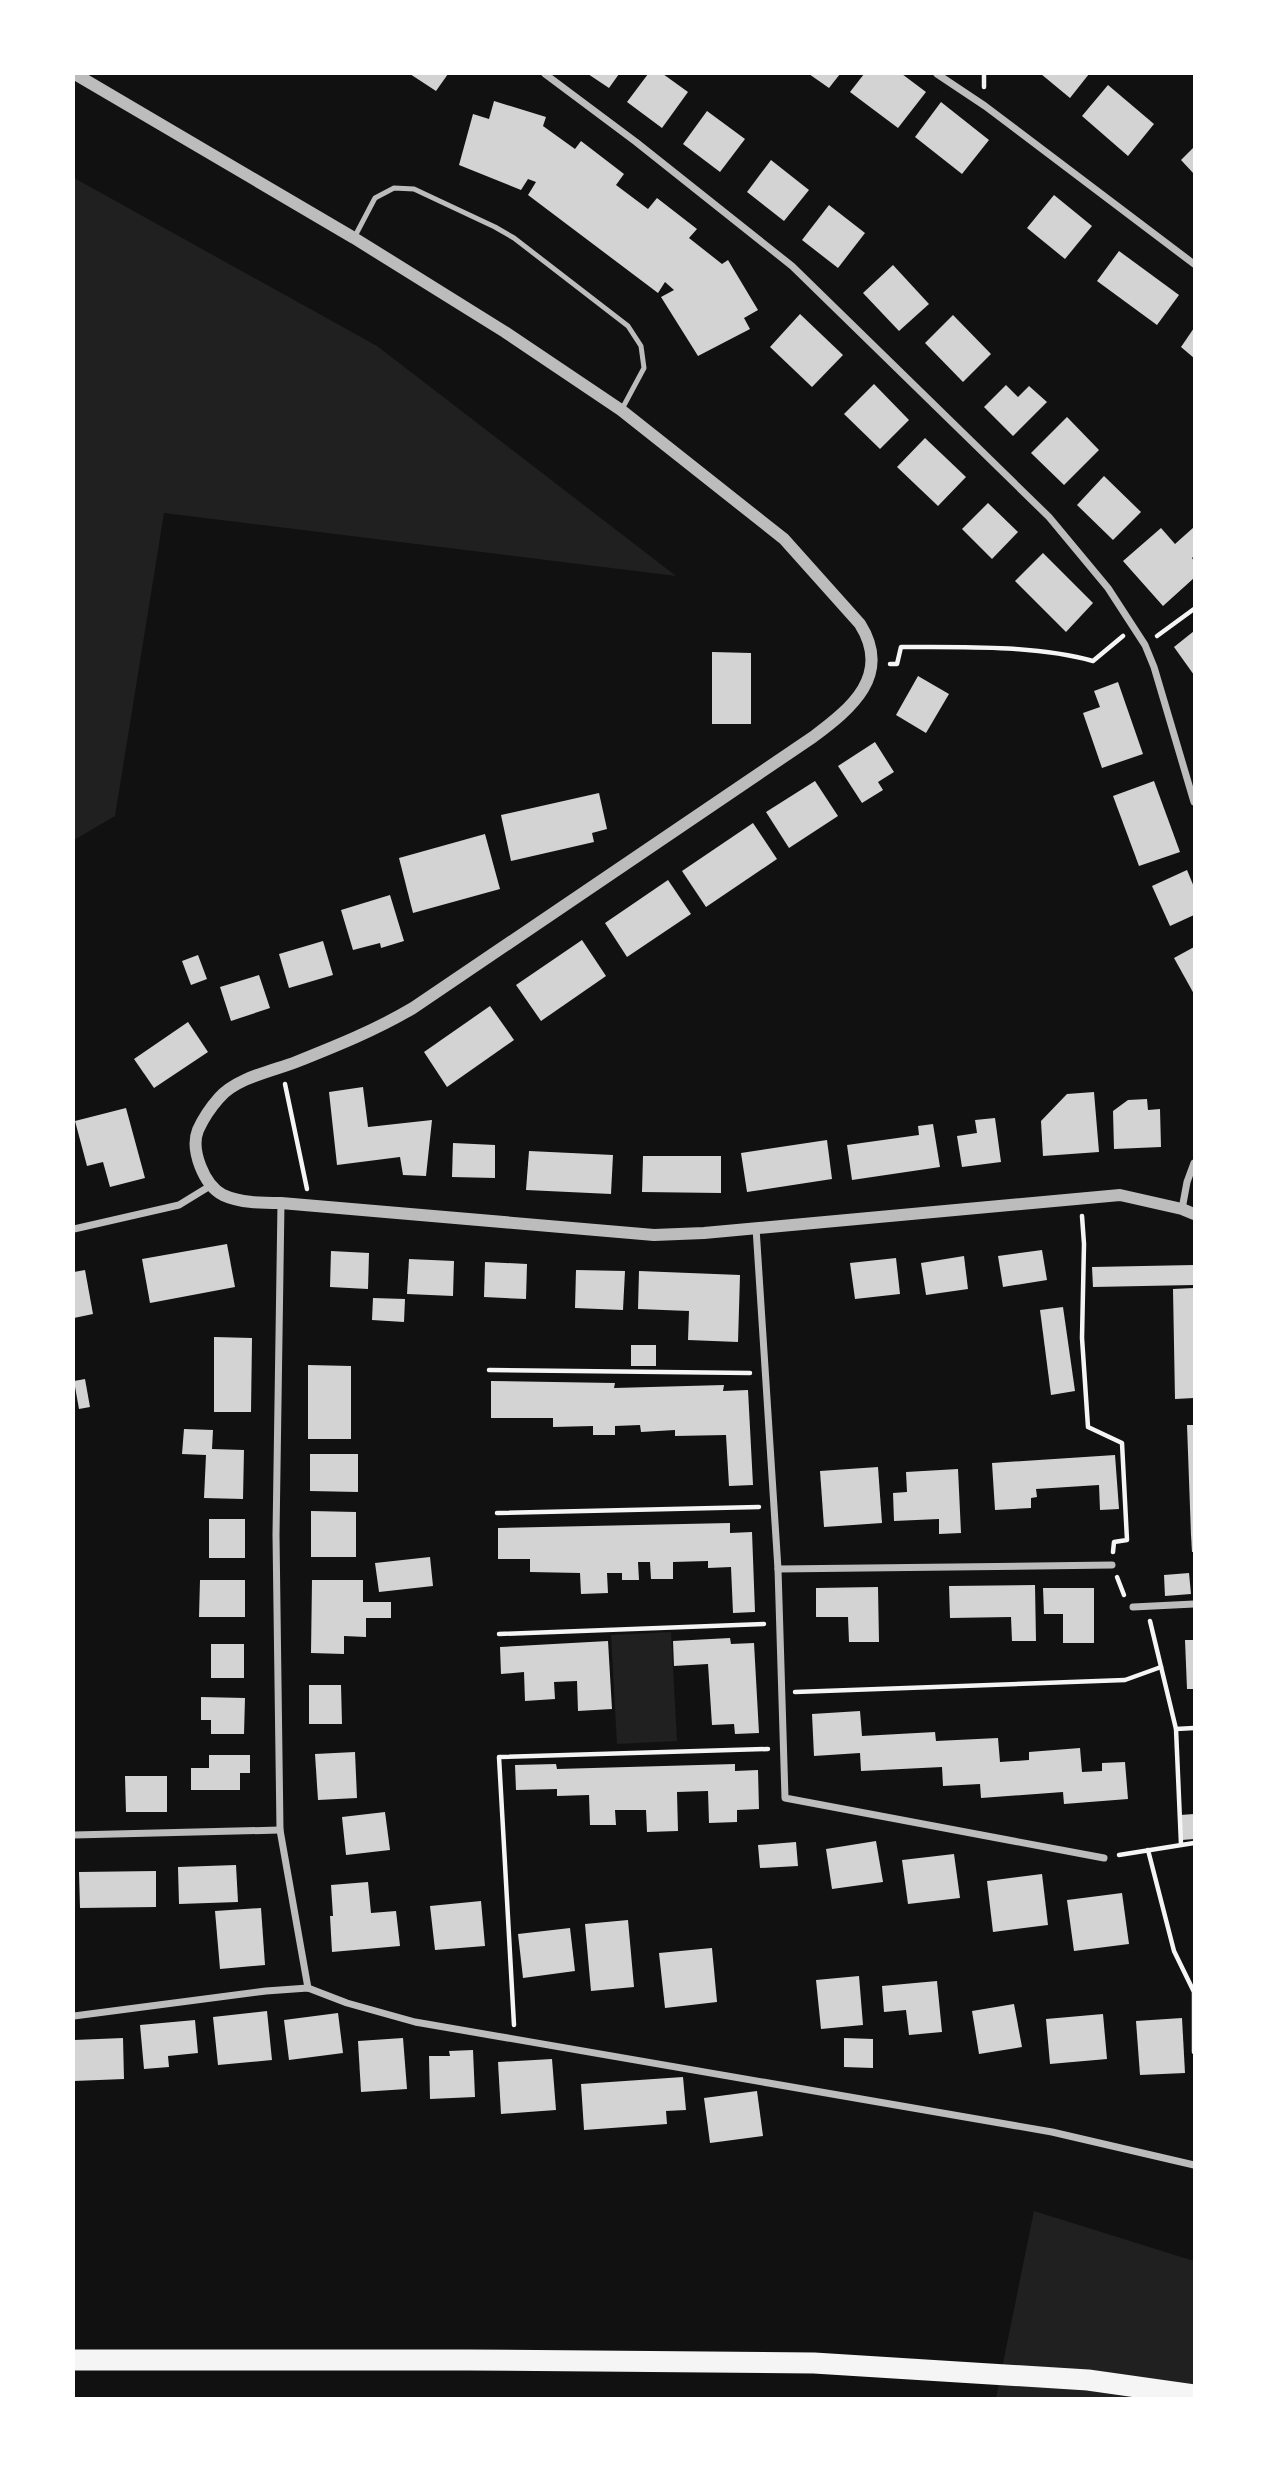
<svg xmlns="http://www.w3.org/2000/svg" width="1268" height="2472" viewBox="0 0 1268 2472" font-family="Lato,sans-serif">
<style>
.green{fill:#202020}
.building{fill:#d3d3d3}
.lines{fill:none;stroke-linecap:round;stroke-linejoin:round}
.path{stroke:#f5f5f5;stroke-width:4.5}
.service{stroke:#bcbcbc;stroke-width:5}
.minor{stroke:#bcbcbc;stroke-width:7}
.tertiary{stroke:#bcbcbc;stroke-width:12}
.motorway{stroke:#f5f5f5;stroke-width:21}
</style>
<rect width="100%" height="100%" fill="#111"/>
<g class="green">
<path d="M74 178 377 346 676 576 164 513 115 816 74 840Z"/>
<path d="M671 1632 677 1741 617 1744 611 1635Z"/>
<path d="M1034 2211 1194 2261V2398H996Z"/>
</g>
<g class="building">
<path d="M410 74H448L436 91Z"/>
<path d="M588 74H619L609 88Z"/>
<path d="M648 74H663L688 92 662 128 627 102Z"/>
<path d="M809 74H840L829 88Z"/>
<path d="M864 74H902L926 92 898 128 850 92Z"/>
<path d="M1041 74H1089L1070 98Z"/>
<path d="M1108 85 1154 124 1128 156 1082 116Z"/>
<path d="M494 101 546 117 543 126 575 149 581 141 624 174 616 185 648 209 657 198 697 229 689 238 722 264 728 260 758 310 744 318 750 329 698 356 661 297 674 290 665 282 658 293 528 195 536 182 528 179 521 190 459 165 473 114 489 119Z"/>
<path d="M941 102 989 140 962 174 915 137Z"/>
<path d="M707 111 745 139 720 172 683 144Z"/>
<path d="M1194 147V174L1181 160Z"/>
<path d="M771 160 809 190 784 221 747 192Z"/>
<path d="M1054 195 1092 226 1065 259 1027 228Z"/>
<path d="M829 205 865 233 838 268 802 240Z"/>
<path d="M1119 251 1179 295 1157 325 1097 281Z"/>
<path d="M893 265 929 304 899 331 863 293Z"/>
<path d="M800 314 843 355 812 387 770 347Z"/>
<path d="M953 315 991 354 963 382 925 343Z"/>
<path d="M1194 328V358L1181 347Z"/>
<path d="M874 384 909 420 880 449 844 414Z"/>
<path d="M1006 385 1018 397 1029 386 1047 402 1013 436 984 407Z"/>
<path d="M1067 417 1099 450 1064 485 1031 453Z"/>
<path d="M925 438 966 477 938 506 897 467Z"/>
<path d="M1104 476 1141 512 1113 540 1077 505Z"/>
<path d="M988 503 1018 532 992 559 962 529Z"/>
<path d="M1194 527V556L1192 558 1194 561V578L1163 606 1123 561 1161 528 1175 544Z"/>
<path d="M1043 553 1093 603 1066 632 1015 581Z"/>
<path d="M1194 631V675L1174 647Z"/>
<path d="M712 652 751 653V724H712Z"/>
<path d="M918 676 949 694 926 733 896 715Z"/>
<path d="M1118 682 1143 754 1102 768 1083 713 1100 707 1094 691Z"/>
<path d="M875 742 894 772 878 782 883 790 862 803 838 766Z"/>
<path d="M815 781 838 816 789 848 766 812Z"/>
<path d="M1154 781 1180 852 1139 866 1113 796Z"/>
<path d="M599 793 607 829 592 833 594 842 511 861 501 815Z"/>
<path d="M753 823 777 859 706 907 682 871Z"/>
<path d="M485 834 500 889 413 913 399 858Z"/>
<path d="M1187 870 1194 887V915L1170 926 1152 886Z"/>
<path d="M668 880 691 914 627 957 605 923Z"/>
<path d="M390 895 404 941 381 948 380 943 353 950 341 910Z"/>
<path d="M582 940 606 976 541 1021 516 985Z"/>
<path d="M323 941 333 975 289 988 279 954Z"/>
<path d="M1194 947V994L1174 958Z"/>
<path d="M198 955 207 979 191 985 182 961Z"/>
<path d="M259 975 270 1008 231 1021 220 987Z"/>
<path d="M490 1006 514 1040 447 1087 424 1052Z"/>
<path d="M188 1022 208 1052 154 1088 134 1059Z"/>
<path d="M363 1087 368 1127 432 1120 426 1176 403 1175 400 1157 337 1165 329 1092Z"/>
<path d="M1094 1092 1099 1152 1043 1156 1041 1121 1067 1094Z"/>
<path d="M1147 1099 1148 1110 1160 1109 1161 1147 1114 1149 1113 1111 1128 1100Z"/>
<path d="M126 1108 145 1178 110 1187 103 1162 87 1166 75 1121Z"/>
<path d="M995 1118 1001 1162 962 1167 957 1136 977 1133 975 1120Z"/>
<path d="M933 1124 940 1167 852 1180 847 1145 919 1135 918 1126Z"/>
<path d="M827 1140 832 1179 747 1192 741 1153Z"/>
<path d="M453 1143 495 1145V1178L452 1177Z"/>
<path d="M529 1151 613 1155 611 1194 526 1190Z"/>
<path d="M643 1156H721V1193L642 1192Z"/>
<path d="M227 1244 235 1287 150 1303 142 1259Z"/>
<path d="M1042 1250 1047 1280 1003 1287 998 1256Z"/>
<path d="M331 1251 369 1253 368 1289 330 1287Z"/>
<path d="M964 1256 968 1289 926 1295 921 1263Z"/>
<path d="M896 1258 900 1294 855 1299 850 1263Z"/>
<path d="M409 1259 454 1261 453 1296 407 1294Z"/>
<path d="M485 1262 527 1264 526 1299 484 1297Z"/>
<path d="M1194 1265V1285L1093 1287 1092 1267Z"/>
<path d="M85 1270 93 1314 74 1318V1272Z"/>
<path d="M576 1270 625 1271 623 1310 575 1308Z"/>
<path d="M639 1271 740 1275 738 1342 688 1340 689 1311 638 1309Z"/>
<path d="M1194 1288V1398L1175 1399 1173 1289Z"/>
<path d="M373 1298 405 1299 404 1322 372 1320Z"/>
<path d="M1063 1307 1075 1391 1051 1395 1040 1310Z"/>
<path d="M214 1337 252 1338 251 1412H214Z"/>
<rect x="631" y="1345" width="25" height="21"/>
<path d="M308 1365 351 1366V1439H308Z"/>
<path d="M85 1379 90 1407 79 1409 74 1381Z"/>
<path d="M491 1381 615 1383 614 1388 724 1385 723 1391 748 1390 753 1485 729 1486 726 1435 675 1436V1430L641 1432 640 1425 615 1426V1435H593V1426L553 1427V1418H491Z"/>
<path d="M1187 1425H1194V1552H1192L1191 1535Z"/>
<path d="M184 1429 213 1430 212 1449 244 1450 243 1499 204 1498 206 1455 182 1454Z"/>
<path d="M310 1454H358V1492L310 1491Z"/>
<path d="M1115 1455 1119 1509 1100 1510 1099 1485 1036 1489 1037 1497 1031 1498V1508L995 1510 992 1463Z"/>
<path d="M878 1467 882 1523 824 1527 820 1471Z"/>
<path d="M958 1469 961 1533 939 1534V1519L894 1521 893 1493 907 1492 906 1472Z"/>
<path d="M311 1511 356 1512V1557H311Z"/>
<rect x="209" y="1519" width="36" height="39"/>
<path d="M730 1523V1533L752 1532 755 1612 733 1613 731 1567 708 1568V1561L673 1562V1579H651L650 1562H638L639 1580H622V1573H607L608 1593 581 1594 580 1573 530 1572V1559H498V1528Z"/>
<path d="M430 1557 433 1586 379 1592 375 1563Z"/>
<path d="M1189 1573 1191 1594 1165 1596 1164 1575Z"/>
<path d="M200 1580H245V1617H199Z"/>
<path d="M312 1580H363V1602H391V1618H366V1637L344 1636V1654L311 1653Z"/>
<path d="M1035 1585 1036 1641H1012L1011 1617 950 1618 949 1586Z"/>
<path d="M878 1587 879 1642H849L848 1617H816V1588Z"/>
<path d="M1043 1588H1094V1643H1063V1614H1044Z"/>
<path d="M730 1638 731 1644 754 1643 759 1733 735 1734 734 1724 712 1725 708 1664 674 1666 673 1641Z"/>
<path d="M1185 1640H1194V1689H1187Z"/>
<path d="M608 1641 612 1709 578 1711 577 1681 554 1682 555 1699 525 1701 524 1672 501 1674 500 1647Z"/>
<rect x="211" y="1644" width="33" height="34"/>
<path d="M309 1685H341L342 1724H309Z"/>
<path d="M201 1697 245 1698 244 1734H211V1720H201Z"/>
<path d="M860 1711 862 1736 935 1732 936 1741 998 1738 1000 1762 1029 1760V1752L1080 1748 1082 1772 1102 1771V1763L1125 1762 1128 1799 1064 1804 1063 1792 981 1798 980 1784 943 1786 942 1767 861 1771 860 1753 814 1756 812 1714Z"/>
<path d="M355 1752 357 1798 318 1800 315 1754Z"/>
<path d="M209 1755H250V1773H240V1790H191V1768H209Z"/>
<path d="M556 1764 557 1769 735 1764V1771L758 1770 759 1809 737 1810V1822L709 1823 708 1791 677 1792 678 1831 647 1832 646 1810H615L616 1825H590L589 1795 557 1796V1789L516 1790 515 1765Z"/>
<path d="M125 1776H167V1812H126Z"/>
<path d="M385 1812 390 1850 346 1855 342 1817Z"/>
<path d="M1194 1814V1839L1182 1840 1180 1815Z"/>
<path d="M876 1841 883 1882 832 1889 826 1849Z"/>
<path d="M796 1842 798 1866 760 1868 758 1845Z"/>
<path d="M954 1854 960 1898 908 1904 902 1860Z"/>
<path d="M236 1865 238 1902 179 1904 178 1867Z"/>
<path d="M156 1871V1907L80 1908 79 1872Z"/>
<path d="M1042 1874 1048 1925 993 1932 987 1881Z"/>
<path d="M368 1882 371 1913 396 1911 400 1946 332 1952 330 1916H333L331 1885Z"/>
<path d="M1122 1893 1129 1944 1074 1951 1067 1900Z"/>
<path d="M481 1901 485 1946 435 1950 430 1906Z"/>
<path d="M261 1908 265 1965 220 1969 215 1911Z"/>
<path d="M628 1920 634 1987 591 1991 585 1924Z"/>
<path d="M570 1928 575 1971 523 1978 518 1934Z"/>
<path d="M712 1948 717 2002 665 2008 659 1953Z"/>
<path d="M859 1976 863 2025 821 2029 816 1980Z"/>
<path d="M937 1981 942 2032 909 2035 906 2010 884 2012 882 1986Z"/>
<path d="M1014 2004 1022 2047 979 2054 972 2011Z"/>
<path d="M267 2011 272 2060 218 2065 213 2017Z"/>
<path d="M338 2013 343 2053 289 2060 284 2020Z"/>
<path d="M1103 2014 1107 2059 1050 2064 1046 2019Z"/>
<path d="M1182 2018 1185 2073 1140 2075 1136 2021Z"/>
<path d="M195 2020 198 2053 168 2056 169 2067 144 2069 140 2025Z"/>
<path d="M123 2038 124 2079 74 2081V2040Z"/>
<path d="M403 2038 407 2089 361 2092 358 2041Z"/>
<path d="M844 2038 873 2039V2068L844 2067Z"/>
<path d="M473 2050 475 2097 430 2099 429 2056H450L449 2051Z"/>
<path d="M552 2059 556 2110 501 2114 498 2062Z"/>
<path d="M683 2077 686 2110 666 2111 667 2124 584 2130 581 2084Z"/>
<path d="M757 2091 763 2136 710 2143 704 2098Z"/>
</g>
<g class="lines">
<g class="path">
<path d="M984 74V87"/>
<path d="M1157 636 1194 609"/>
<path d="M890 664H897L901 647C960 647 1037 645 1093 661L1123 636"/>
<path d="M285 1084 307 1189"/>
<path d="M1082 1216 1084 1244 1082 1338 1088 1427 1122 1443 1127 1540 1114 1542 1113 1552"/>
<path d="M489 1370 750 1373"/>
<path d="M497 1513 759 1507"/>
<path d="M1117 1577 1124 1595"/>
<path d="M1150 1621 1176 1729 1181 1844"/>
<path d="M499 1634 764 1624"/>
<path d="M795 1692 1125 1680 1161 1667"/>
<path d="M1176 1729 1194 1728"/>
<path d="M1148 1850 1174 1951 1194 1992V2052"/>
<path d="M1119 1855 1194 1843"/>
<path d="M514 2025 499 1757 768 1749"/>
</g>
<path class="service" d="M354 238 375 198 394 188 414 189 495 227 514 238 628 326 641 346 644 368 622 409"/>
<g class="minor">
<path d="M545 74 636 142 792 266 1049 517 1108 588 1145 645 1154 667 1194 802"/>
<path d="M937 74 985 106 1194 264"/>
<path d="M281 1203 276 1535 280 1830 308 1988"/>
<path d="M1182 1209 1187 1182 1194 1163"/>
<path d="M756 1228 778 1569 785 1798 1104 1858"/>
<path d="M74 1229 179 1205 210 1186"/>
<path d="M778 1569 1112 1565"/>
<path d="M1133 1607 1194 1604"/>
<path d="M74 1835 280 1830"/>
<path d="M74 2016 266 1991 308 1988 347 2003 415 2022 1052 2132 1194 2165"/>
</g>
<path class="tertiary" d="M75 74 354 238 505 332 621 410 784 539 860 624C892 675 852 708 813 737L413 1008C376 1030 336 1046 296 1062 272 1071 236 1078 219 1098 211 1107 203 1119 198 1130 190 1150 204 1185 223 1195 240 1203 263 1203 281 1203L654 1235 704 1233 1120 1195 1182 1209 1194 1214"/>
<path class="motorway" d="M74 2360H468L814 2363 1088 2380 1194 2395"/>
</g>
<rect width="1268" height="2472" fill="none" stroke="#ffffff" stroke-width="150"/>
</svg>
